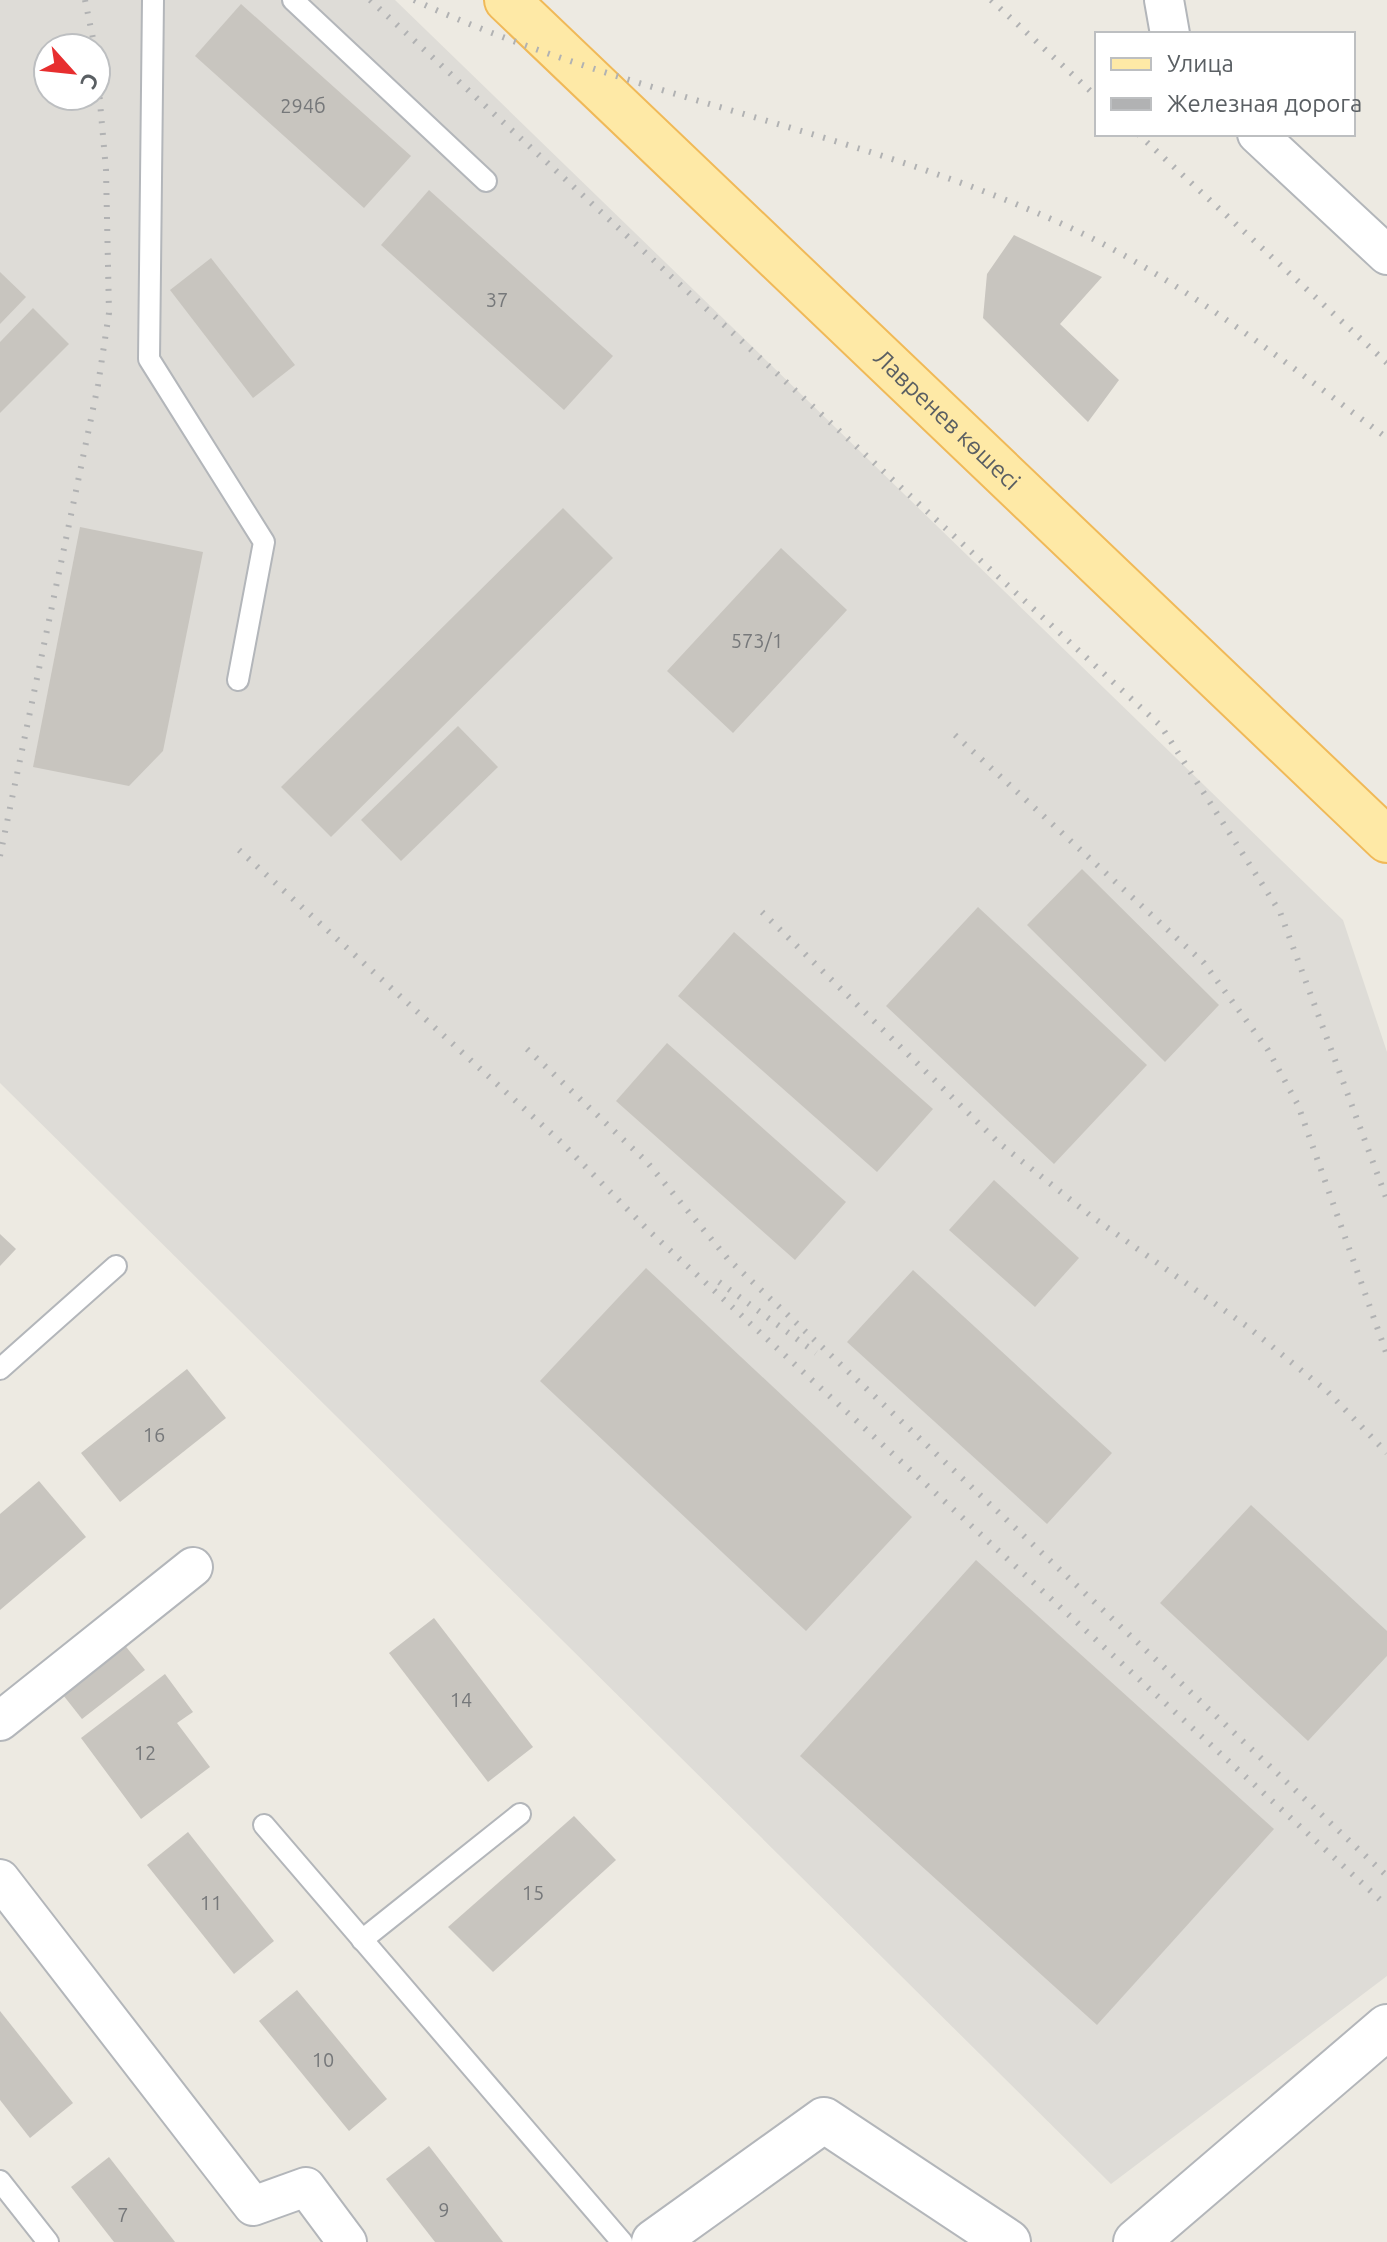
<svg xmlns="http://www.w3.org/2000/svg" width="1387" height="2242" viewBox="0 0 1387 2242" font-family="Ubuntu,sans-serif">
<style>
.industrial{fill:#dedcd7;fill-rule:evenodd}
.building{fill:#c8c5bf}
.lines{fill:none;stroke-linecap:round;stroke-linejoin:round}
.service-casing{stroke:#b3b6ba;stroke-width:24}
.minor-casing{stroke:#b3b6ba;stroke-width:42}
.tertiary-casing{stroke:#b3b6ba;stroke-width:48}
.primary-casing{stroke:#f0b958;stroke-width:48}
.service{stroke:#fff;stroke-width:20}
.minor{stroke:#fff;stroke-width:38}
.tertiary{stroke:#fff;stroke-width:44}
.primary{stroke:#fee9a6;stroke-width:44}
.rail{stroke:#b1b2b3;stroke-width:6;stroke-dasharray:2 10;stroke-linecap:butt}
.labels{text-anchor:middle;stroke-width:6;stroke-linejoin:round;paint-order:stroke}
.number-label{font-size:20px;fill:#76787a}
.street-label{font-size:24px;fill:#5a5f63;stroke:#fff}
</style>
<rect width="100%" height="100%" fill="#edeae2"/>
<path class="industrial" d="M0 0H395L1343 920 1387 1052V1976L1111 2184 0 1083ZM48 48H96V96H48Z"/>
<g class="building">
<path d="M241 4 411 156 364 208 195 56Z"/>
<path d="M429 190 613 356 564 410 381 245Z"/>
<path d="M1014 235 1102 277 1060 324 1119 380 1088 422 983 318 987 274Z"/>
<path d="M211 258 295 365 253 398 170 290Z"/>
<path d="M0 272 26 297 0 324Z"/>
<path d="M33 308 69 344 0 413V342Z"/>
<path d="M563 508 613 558 331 837 281 787Z"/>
<path d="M80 527 203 552 163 751 129 786 33 767Z"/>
<path d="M781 548 847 610 733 733 667 671Z"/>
<path d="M458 726 498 767 401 861 361 820Z"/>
<path d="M1082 869 1219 1005 1165 1062 1027 925Z"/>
<path d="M978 907 1147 1065 1054 1164 886 1006Z"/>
<path d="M734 932 933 1109 877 1172 678 996Z"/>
<path d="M667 1043 846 1202 795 1260 616 1101Z"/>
<path d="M994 1180 1079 1258 1035 1307 949 1230Z"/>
<path d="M0 1234 16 1249 0 1266Z"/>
<path d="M646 1268 912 1517 806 1631 540 1381Z"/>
<path d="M913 1270 1112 1453 1047 1524 847 1342Z"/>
<path d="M187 1369 226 1418 120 1502 81 1453Z"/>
<path d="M39 1481 86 1537 0 1610V1514Z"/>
<path d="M1251 1505 1387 1631V1656L1308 1741 1160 1603Z"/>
<path d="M976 1560 1274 1829 1097 2025 800 1756Z"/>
<path d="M434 1618 533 1747 488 1782 389 1653Z"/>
<path d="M118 1637 145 1670 82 1719 56 1686Z"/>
<path d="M165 1674 193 1712 177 1723 210 1767 141 1819 81 1738Z"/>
<path d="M574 1816 616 1860 493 1972 448 1927Z"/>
<path d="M188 1832 274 1941 234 1974 147 1865Z"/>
<path d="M297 1990 387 2099 349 2131 259 2021Z"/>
<path d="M0 2011 73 2103 30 2138 0 2100Z"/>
<path d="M429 2146 503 2242H435L386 2179Z"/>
<path d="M109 2157 175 2242H114L71 2187Z"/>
</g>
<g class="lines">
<defs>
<g id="service">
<path d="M153 0 149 359 264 542 238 680"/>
<path d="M293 0 486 181"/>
<path d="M0 1369 116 1266"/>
<path d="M264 1825 622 2242"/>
<path d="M362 1940 520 1814"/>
<path d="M0 2181 48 2242"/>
</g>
<g id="minor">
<path d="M1164 0 1170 34"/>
<path d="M1257 134 1387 255"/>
<path d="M0 1721 193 1567"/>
<path d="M0 1879 253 2206 306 2187 347 2242"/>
</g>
<g id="tertiary">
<path d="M654 2242 824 2120 1008 2242"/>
<path d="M1136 2242 1387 2027"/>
</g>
<g id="primary">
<path id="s1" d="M507 0 1387 840"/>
</g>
</defs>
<use href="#service" class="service-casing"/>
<use href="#minor" class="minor-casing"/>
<use href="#tertiary" class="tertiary-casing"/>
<use href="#primary" class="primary-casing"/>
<use href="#service" class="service"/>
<use href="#minor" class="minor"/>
<use href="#tertiary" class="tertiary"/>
<use href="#primary" class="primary"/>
<g class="rail">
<path d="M85 0 95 48"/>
<path d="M370 0 1161 726 1280 912 1387 1200"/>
<path d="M414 0C626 98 863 130 1075 230 1185 282 1290 366 1387 438"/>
<path d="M991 0 1097 97"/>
<path d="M1138 134 1387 363"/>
<path d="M955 735 1204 963 1268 1050 1298 1105 1387 1355"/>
<path d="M239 850 562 1143 649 1231 1387 1906"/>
<path d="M0 856 98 385 109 313 106 170 96 57"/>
<path d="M762 912 999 1143 1091 1216 1248 1327 1328 1392 1387 1453"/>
<path d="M527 1049 646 1161 728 1259 1387 1876"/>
<path d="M719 1282 816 1353"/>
</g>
</g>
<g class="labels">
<g class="number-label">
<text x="303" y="113">294б</text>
<text x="497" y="307">37</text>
<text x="757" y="648">573/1</text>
<text x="154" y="1442">16</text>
<text x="461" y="1707">14</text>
<text x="145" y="1760">12</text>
<text x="533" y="1900">15</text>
<text x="211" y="1910">11</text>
<text x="323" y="2067">10</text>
<text x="444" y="2217">9</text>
<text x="123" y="2222">7</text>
</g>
<g class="street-label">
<text dy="8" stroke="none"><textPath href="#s1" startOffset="608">Лавренев көшесі</textPath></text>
</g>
</g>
<rect x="1095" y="32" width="260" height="104" fill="#ffffff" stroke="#bdbfc1" stroke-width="2"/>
<rect x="1111" y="58" width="40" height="12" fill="#fee9a6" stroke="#bdbfc1" stroke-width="2"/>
<text x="1167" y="72" font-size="24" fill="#5a5f63">Улица</text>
<rect x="1111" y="98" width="40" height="12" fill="#b1b2b3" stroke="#bdbfc1" stroke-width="2"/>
<text x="1167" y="112" font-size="24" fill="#5a5f63">Железная дорога</text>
<g transform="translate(72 72) rotate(117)"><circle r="38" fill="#ffffff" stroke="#bdbfc1" stroke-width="2"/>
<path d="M0-6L14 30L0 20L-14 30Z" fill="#e72e2f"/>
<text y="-12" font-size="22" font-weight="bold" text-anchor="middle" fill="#5a5f63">С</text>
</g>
</svg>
